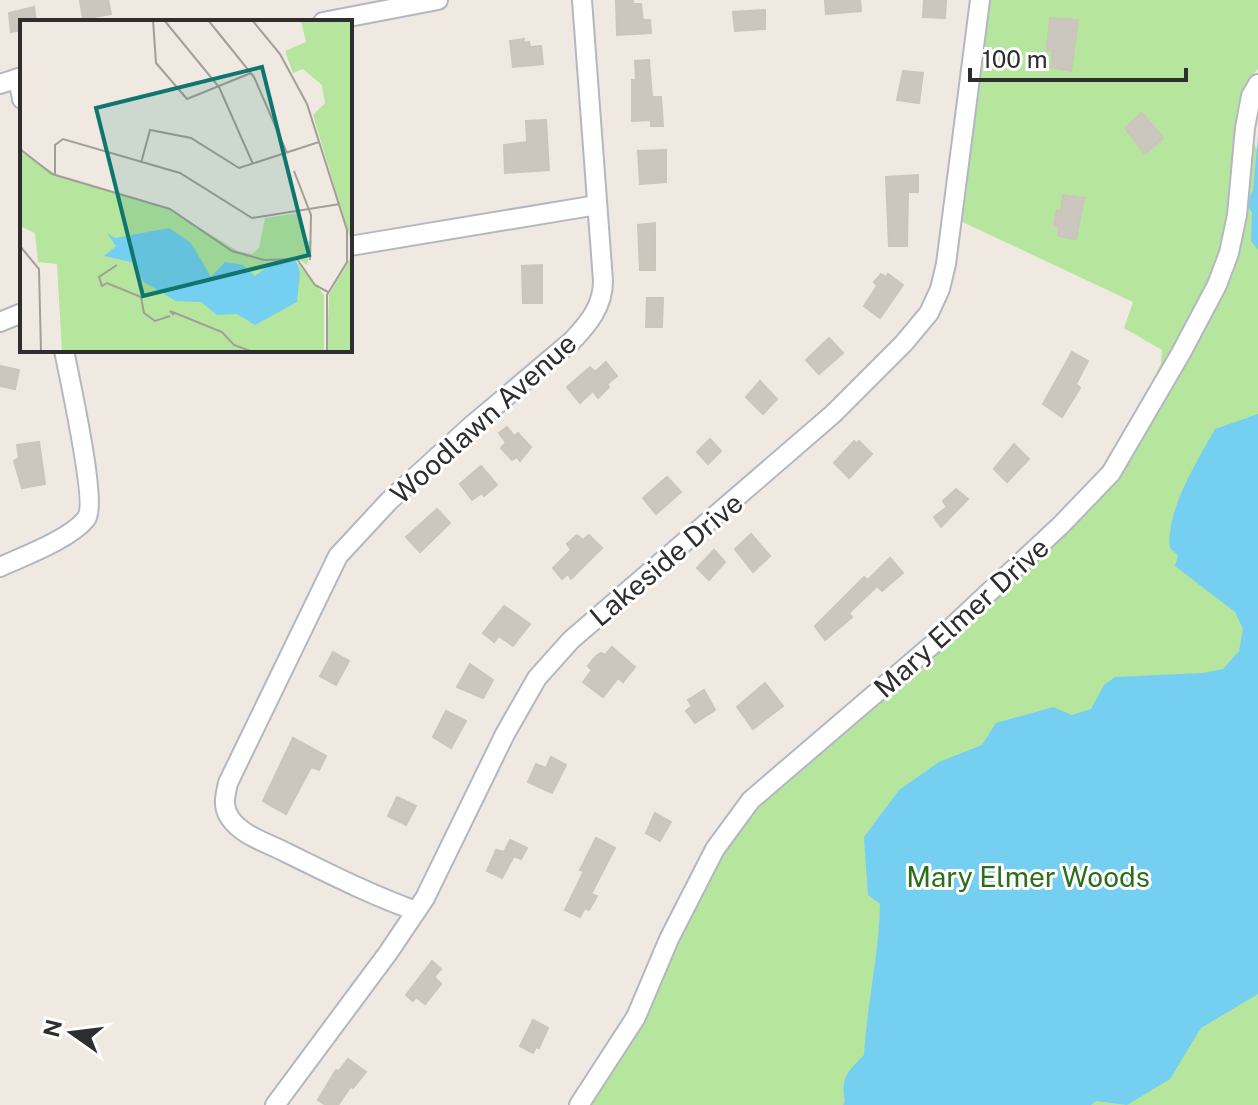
<svg xmlns="http://www.w3.org/2000/svg" width="1258" height="1105" font-family="'Public Sans',sans-serif">
	<style>
		.green { fill: #b6e59e }
		.water { fill: #75cff0 }
		.building { fill: #cbc7bf; stroke: #cbc5ba; stroke-width: 2 }
		.lines { fill: none; stroke-linecap: round; stroke-linejoin: round }
		.minor-casing { stroke: #b4b7c1; stroke-width: 22 }
		.minor { stroke: #fff; stroke-width: 18 }
		.labels { text-anchor: middle; dominant-baseline: central; stroke-width: 6; stroke-linejoin: round; paint-order: stroke }
		.street-label { font-size: 28px; fill: #2e2e2e; stroke: #fff }
		.park-label { font-size: 28px; fill: #2c6e1b; stroke: #fff }
		.inset-road { fill: none; stroke: #a29e99; stroke-width: 2 }
		.view { fill: #0f766e; fill-opacity: 0.15; stroke: #0f766e; stroke-width: 4 }
		.inset-edge { fill: none; stroke: #2e2e2e; stroke-width: 4 }
	</style>
	<rect width="100%" height="100%" fill="#efe9e1"/>
	<path class="green" d="M977 0H1258V69C1226 102 1242 116 1258 152V1105H571L721 854 746 816 1054 535 1124 436 1161 364 1162 350 1124 328 1133 302 954 218Z"/>
	<g class="water">
		<polygon points="1258,136 1258,250 1251,241 1252,213 1247,204 1253,190"/>
		<path d="M1258 414V994L1201 1028 1170 1079 1127 1105 1096 1101 1091 1105H843L845 1101C840 1078 848 1071 864 1055 867 1004 879 955 880 904L868 895 864 837 899 790 939 762 982 745 996 723 1053 707 1072 715 1091 709 1104 685 1115 677 1203 673 1223 669 1239 651 1243 629 1235 612 1175 566 1178 555 1170 548C1165 512 1198 460 1215 429Z"/>
	</g>
	<g class="building">
		<polygon points="80,0 108,0 111,14 83,19"/>
		<polygon points="616,0 633,0 633,4 641,4 643,20 650,20 651,33 617,35"/>
		<polygon points="825,0 860,0 861,11 826,14"/>
		<polygon points="924,0 946,0 945,18 923,17"/>
		<polygon points="34,7 36,22 22,22 22,30 11,32 9,13"/>
		<polygon points="765,10 765,29 735,31 733,12"/>
		<polygon points="1050,18 1078,20 1071,71 1051,67 1053,51 1047,50"/>
		<polygon points="524,39 523,43 529,42 530,47 541,46 543,64 513,67 510,41"/>
		<polygon points="649,60 652,97 661,97 663,126 651,126 651,120 632,121 632,80 636,80 635,61"/>
		<polygon points="903,71 923,73 919,103 897,100"/>
		<polygon points="1142,113 1163,138 1145,154 1125,128"/>
		<polygon points="546,120 549,170 505,173 504,145 527,142 526,121"/>
		<polygon points="666,150 666,182 640,184 638,151"/>
		<polygon points="918,175 918,192 908,192 907,246 889,246 886,177"/>
		<polygon points="1063,195 1084,198 1076,239 1058,236 1059,227 1054,225 1057,210 1061,211"/>
		<polygon points="655,223 655,270 640,270 638,225"/>
		<polygon points="542,265 542,303 523,303 522,266"/>
		<polygon points="881,274 886,277 888,274 903,285 880,318 864,306 877,286 874,282"/>
		<polygon points="647,298 663,298 662,327 646,327"/>
		<polygon points="829,338 843,353 819,374 806,360"/>
		<polygon points="1072,352 1088,361 1076,384 1080,388 1062,417 1043,404"/>
		<polygon points="606,362 617,376 607,384 609,387 598,398 593,391 580,403 567,387 590,367 595,372"/>
		<polygon points="0,366 19,370 15,389 0,386"/>
		<polygon points="760,381 777,399 763,414 746,397"/>
		<polygon points="507,427 514,436 518,433 531,447 520,461 517,457 512,460 501,448 506,443 499,433"/>
		<polygon points="710,439 721,451 708,464 697,452"/>
		<polygon points="854,441 857,444 859,441 872,454 849,478 834,463"/>
		<polygon points="39,442 45,484 22,488 14,461 19,458 17,445"/>
		<polygon points="1014,444 1029,459 1007,482 994,469"/>
		<polygon points="481,466 497,485 484,496 482,493 472,500 460,484"/>
		<polygon points="667,477 681,492 656,514 643,498"/>
		<polygon points="956,489 968,499 941,527 934,517 947,507 943,501"/>
		<polygon points="437,509 450,523 420,552 406,537"/>
		<polygon points="751,534 770,556 753,572 735,549"/>
		<polygon points="577,535 583,540 589,535 602,548 571,579 568,574 562,579 553,568 571,550 567,544"/>
		<polygon points="714,550 725,562 709,580 697,568"/>
		<polygon points="890,558 903,573 882,591 877,586 849,613 852,617 825,640 815,626 864,577 868,580"/>
		<polygon points="504,606 530,624 513,646 499,636 494,642 483,633"/>
		<polygon points="612,647 635,667 623,682 618,678 603,697 583,682 592,670 588,666 596,656 601,653 605,655"/>
		<polygon points="333,652 349,661 336,685 320,676"/>
		<polygon points="470,664 493,680 483,698 457,687"/>
		<polygon points="765,683 783,706 753,729 737,707"/>
		<polygon points="704,690 715,710 695,723 686,711 692,706 688,700"/>
		<polygon points="446,711 466,721 451,748 433,737"/>
		<polygon points="293,738 326,756 319,770 311,767 286,814 263,801"/>
		<polygon points="551,757 566,765 552,793 528,782 536,764 546,768"/>
		<polygon points="397,797 416,806 406,825 388,816"/>
		<polygon points="655,813 671,822 660,841 646,833"/>
		<polygon points="596,838 615,848 591,894 597,896 589,910 585,908 580,917 565,910 584,871 580,870"/>
		<polygon points="510,840 527,848 521,859 514,856 502,878 487,871 496,850 504,852"/>
		<polygon points="432,961 441,969 434,977 441,984 425,1004 416,997 413,1001 406,995"/>
		<polygon points="533,1020 548,1028 539,1048 536,1047 533,1053 520,1046"/>
		<polygon points="348,1059 366,1072 353,1088 351,1086 338,1105 326,1105 318,1100 336,1070 339,1071"/>
	</g>
	<g class="lines">
		<g class="minor-casing">
			<g id="minor">
				<polyline points="323,22 438,0"/>
				<polyline points="18,78 22,99"/>
				<polyline points="0,84 22,77"/>
				<polyline points="350,246 597,205"/>
				<polyline points="0,322 22,313"/>
				<path d="M0 567C24 556 70 539 86 519 98 504 69 377 64 350"/>
				<path d="M416 911C371 895 330 874 287 853 268 843 242 836 230 818 222 806 225 797 228 783L338 556 389 501 470 427 572 341C589 323 603 306 603 281L582 0"/>
				<polyline points="275,1105 388,953 425,898 505,734 537,678 571,640 833,414 904,343 929,313 940,289 946,264 980,0"/>
				<polyline points="579,1105 636,1017 669,939 715,849 751,800 939,639 1061,525 1111,473 1181,353 1217,285 1229,253 1237,215 1245,128 1251,96 1258,84"/>
			</g>
		</g>
		<use href="#minor" class="minor"/>
	</g>
	<g class="labels">
		<g class="street-label">
			<text transform="translate(483 418) rotate(-42)">Woodlawn Avenue</text>
			<text transform="translate(666 559) rotate(-40)">Lakeside Drive</text>
			<text transform="translate(961 617) rotate(-42)">Mary Elmer Drive</text>
		</g>
		<g class="park-label">
			<text x="1028" y="876">Mary Elmer Woods</text>
		</g>
	</g>
	<g transform="translate(20 20)">
		<rect width="332" height="332" fill="#efe9e1"/>
		<path d="M281 0H332V332H307L309 275 330 238V218L293 95 305 83 302 65 283 49 273 53 265 31 286 22ZM0 130 37 155 150 190 218 231 232 234 239 228 245 198 279 193 285 222 292 221 287 245 275 236 267 240 278 243 304 275V332H42L37 244 18 242 15 213 0 206Z" fill="#b6e59e"/>
		<path d="M149 208 171 223 191 257 205 242 223 245 235 256 252 243 276 241 280 252 277 282 235 305 217 294 197 295 181 282 156 281 124 262 111 242 84 236 96 226 87 213 95 218Z" fill="#75cff0"/>
		<path class="inset-road" d="M133 0 136 43 167 79 231 53M144 0 199 67 233 144M188 0 234 57 267 133M232 0 260 34 287 84 327 210V242L307 275V332M0 129 32 154 150 189 212 231 244 240 277 239 295 265 308 272M121 143 130 110 171 118 219 148 299 122M274 151 291 195 290 240M35 155V125L43 119 160 153 232 198 320 184M0 226 19 249 21 332M97 245 79 257 82 266 87 263 121 277 124 293 135 301 150 296M154 295 150 291 202 312 214 325 233 332"/>
		<path class="view" d="M242 47 289 235 123 276 76 88Z"/>
		<rect width="332" height="332" class="inset-edge"/>
	</g>
	<g transform="translate(72 1033) rotate(284)" stroke="#ffffff" stroke-width="6" paint-order="stroke">
	<path d="M0-6L14 30L0 20L-14 30Z" fill="#2e2e2e"/>
	<text y="-12" font-size="22" font-weight="bold" text-anchor="middle" fill="#2e2e2e">N</text>
	</g>
	<path d="M970 68v12h216v-12" fill="none" stroke="#2e2e2e" stroke-width="4"/>
	<text x="982" y="68" font-size="24" fill="#2e2e2e" stroke="#ffffff" stroke-width="6" paint-order="stroke">100 m</text>
</svg>
